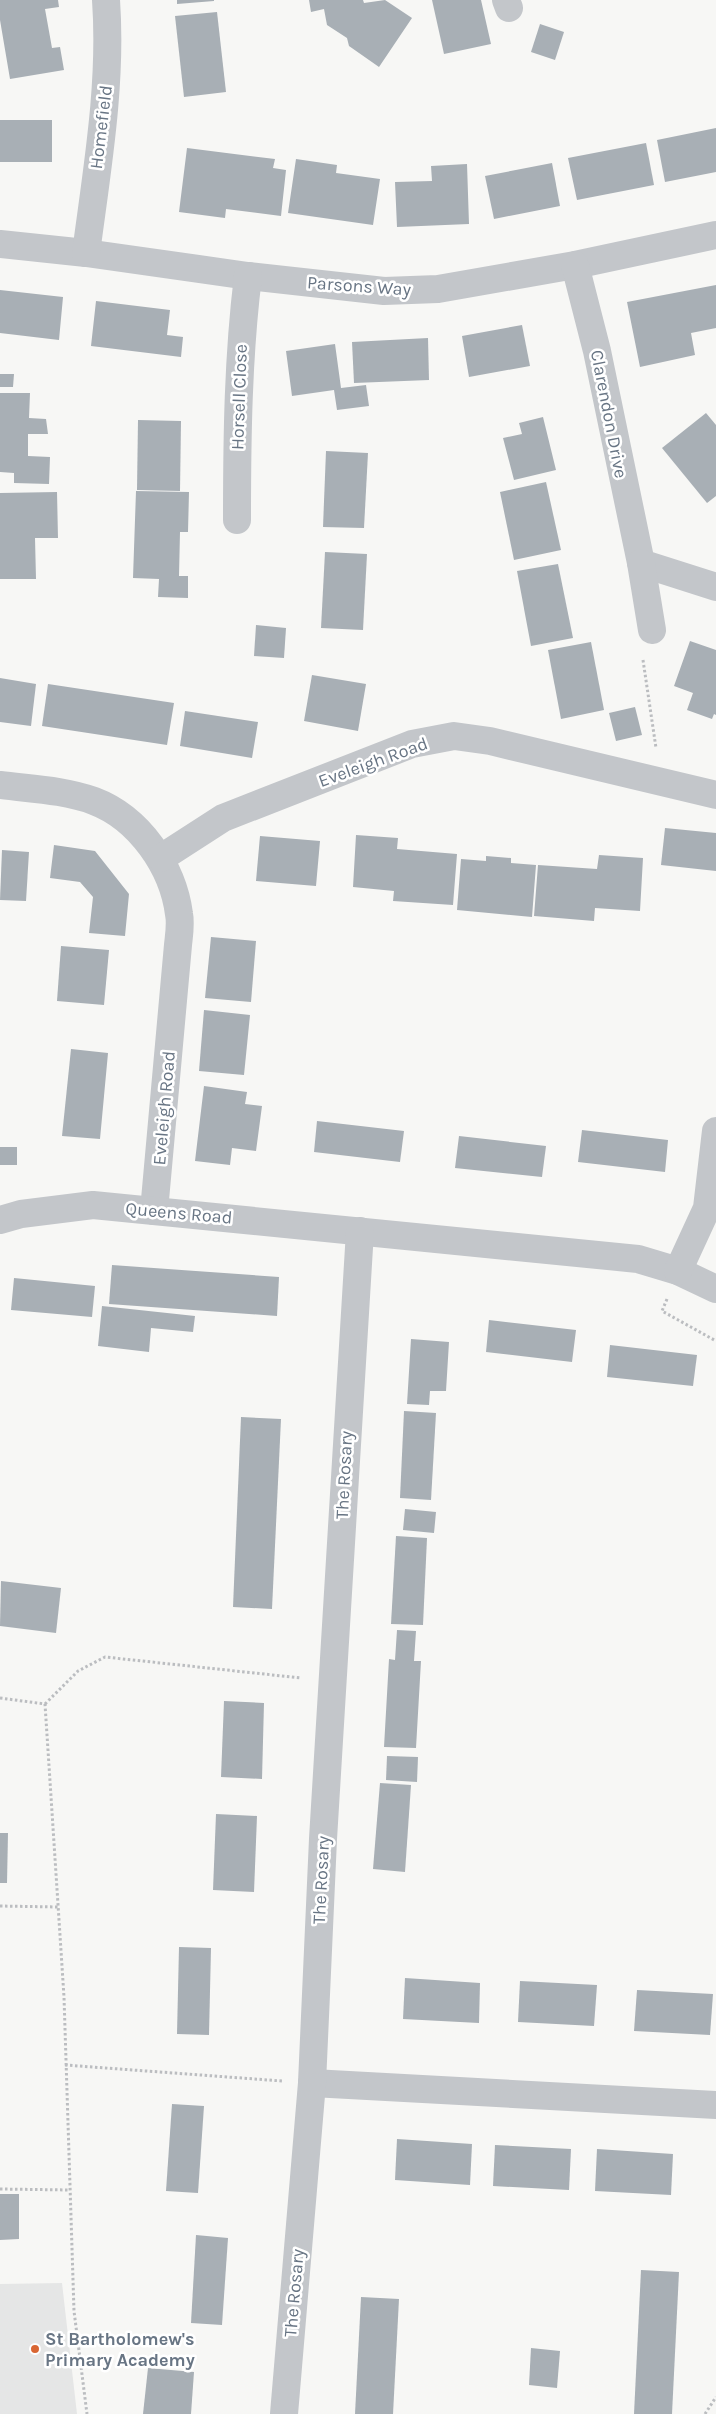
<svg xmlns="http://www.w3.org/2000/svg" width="716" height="2414" font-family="Karla,sans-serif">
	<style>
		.built { fill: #e5e6e6 }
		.building { fill: #a8afb5 }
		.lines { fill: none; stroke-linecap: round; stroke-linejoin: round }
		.path { stroke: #bbbdc0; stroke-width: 3; stroke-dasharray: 2.5 2.5; stroke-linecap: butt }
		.minor { stroke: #c3c6ca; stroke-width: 28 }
		.poi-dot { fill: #d96633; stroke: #fff; stroke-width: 2 }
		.labels { text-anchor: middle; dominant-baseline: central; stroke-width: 5; stroke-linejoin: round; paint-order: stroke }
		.street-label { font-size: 18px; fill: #687584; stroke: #fff }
		.poi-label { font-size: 18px; font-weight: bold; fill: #687584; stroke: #fff; text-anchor: start }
	</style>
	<rect width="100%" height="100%" fill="#f7f7f5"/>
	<polygon class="built" points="62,2283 77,2414 0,2414 0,2284"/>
	<g class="building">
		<polygon points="0,0 58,0 59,7 45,9 52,48 60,47 64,70 10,79 0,20"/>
		<polygon points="177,0 214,0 214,1 177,4"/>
		<polygon points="309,0 363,0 364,3 385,0 412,18 379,67 349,46 347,38 327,25 324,9 311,12"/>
		<polygon points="432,0 481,0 491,44 444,54"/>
		<polygon points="217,12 226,92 184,97 175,16"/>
		<polygon points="540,24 564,32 555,60 531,52"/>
		<rect x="0" y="120" width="52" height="42"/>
		<polygon points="716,128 716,172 665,182 657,140"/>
		<polygon points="646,143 654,185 577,200 568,158"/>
		<polygon points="187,148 275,159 273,168 286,170 281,216 226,209 225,218 179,212"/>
		<polygon points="296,159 337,165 336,173 380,179 373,225 288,213"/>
		<polygon points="552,163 560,206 494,219 485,176"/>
		<polygon points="467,164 469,224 397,227 395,182 432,181 431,166"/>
		<polygon points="716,285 716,328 691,333 695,355 640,367 627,302"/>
		<polygon points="0,290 63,297 59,340 0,333"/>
		<polygon points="96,301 170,310 167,335 183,337 181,357 91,346"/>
		<polygon points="522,325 530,366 469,377 462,336"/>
		<polygon points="428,338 429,380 354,383 352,342"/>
		<polygon points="335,344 341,388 366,385 369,406 337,410 334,390 292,396 286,351"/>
		<polygon points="0,374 14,374 13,387 0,387"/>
		<polygon points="0,393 30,393 29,418 46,419 48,434 28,434 28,456 50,457 49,484 14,483 14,473 0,472"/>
		<polygon points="706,413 716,425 716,496 707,503 662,448"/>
		<polygon points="543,417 556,470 514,480 503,438 522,434 519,423"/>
		<polygon points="138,420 181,421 180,491 137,490"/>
		<polygon points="326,451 368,453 364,528 323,527"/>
		<polygon points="546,482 561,550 514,560 500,492"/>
		<polygon points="136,491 189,492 188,532 180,532 179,576 188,576 188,598 158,597 159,579 133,578"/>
		<polygon points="57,492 58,538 35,538 36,579 0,579 0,493"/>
		<polygon points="325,552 367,554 363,630 321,628"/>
		<polygon points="558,564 573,638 531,646 517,571"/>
		<polygon points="256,625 286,628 284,658 254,656"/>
		<polygon points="690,641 716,650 716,715 714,714 712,719 687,710 693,693 674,686"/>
		<polygon points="591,642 604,710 561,719 548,650"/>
		<polygon points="312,675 366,684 358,731 304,721"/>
		<polygon points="0,678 36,684 31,726 0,722"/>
		<polygon points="48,684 174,703 167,745 42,726"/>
		<polygon points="635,707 642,735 616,741 609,713"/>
		<polygon points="185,711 258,722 252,758 180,746"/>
		<polygon points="665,828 716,833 716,871 661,865"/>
		<polygon points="356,835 398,838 397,849 457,854 453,905 393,901 394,891 353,887"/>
		<polygon points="260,836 320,841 316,886 256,881"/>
		<polygon points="54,845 95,851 129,894 125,936 89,933 93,897 80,882 50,878"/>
		<polygon points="2,850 29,852 26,901 0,900"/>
		<polygon points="599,855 643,858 640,911 595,908 594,921 534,916 538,865 597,869"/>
		<polygon points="486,856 511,858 511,863 536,865 532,917 457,910 461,859 486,861"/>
		<polygon points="211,937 256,941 251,1002 205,998"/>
		<polygon points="61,946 109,950 104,1005 57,1001"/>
		<polygon points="204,1010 250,1015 244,1075 199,1071"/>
		<polygon points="71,1049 108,1053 100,1139 62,1136"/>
		<polygon points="204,1086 247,1092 245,1104 262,1106 256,1151 232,1148 230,1165 195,1161"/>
		<polygon points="317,1121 404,1131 400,1162 314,1152"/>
		<polygon points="582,1130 668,1140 665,1172 578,1162"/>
		<polygon points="459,1136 546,1146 542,1177 455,1168"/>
		<rect x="0" y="1147" width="17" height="18"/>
		<polygon points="112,1265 279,1277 277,1316 109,1304"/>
		<polygon points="14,1278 95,1286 92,1317 11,1310"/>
		<polygon points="102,1306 195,1316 193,1332 151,1328 149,1352 98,1346"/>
		<polygon points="489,1320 576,1330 572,1362 486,1352"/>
		<polygon points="411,1339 449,1342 446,1391 430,1391 429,1405 407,1404"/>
		<polygon points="610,1345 697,1355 693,1386 607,1377"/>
		<polygon points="404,1411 436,1413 431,1500 400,1498"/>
		<polygon points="241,1417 281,1419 272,1609 233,1607"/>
		<polygon points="405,1509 436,1512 434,1533 403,1530"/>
		<polygon points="396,1536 427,1538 423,1625 391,1624"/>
		<polygon points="1,1581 61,1588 56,1633 0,1626"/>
		<polygon points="397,1630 416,1631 414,1661 421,1661 416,1748 384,1747 389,1659 395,1660"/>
		<polygon points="224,1701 264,1703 262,1779 221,1777"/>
		<polygon points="387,1756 418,1757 417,1782 386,1780"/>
		<polygon points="380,1783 411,1785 405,1872 373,1869"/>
		<polygon points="216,1814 257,1816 254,1892 213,1890"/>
		<polygon points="0,1833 8,1833 7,1883 0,1883"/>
		<polygon points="179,1947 211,1948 209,2035 177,2034"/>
		<polygon points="405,1978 480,1983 479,2023 403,2019"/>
		<polygon points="520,1981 597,1985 594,2026 518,2022"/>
		<polygon points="637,1990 713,1994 710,2035 634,2031"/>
		<polygon points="172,2104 204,2106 198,2193 166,2191"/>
		<polygon points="397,2139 472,2144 470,2185 395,2180"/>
		<polygon points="495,2145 571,2149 569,2190 493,2186"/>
		<polygon points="597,2149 673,2154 671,2195 595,2191"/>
		<polygon points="0,2194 19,2194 19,2239 0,2240"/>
		<polygon points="196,2235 228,2238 222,2325 191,2323"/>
		<polygon points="641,2270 679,2272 672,2414 634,2414"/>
		<polygon points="361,2297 399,2299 393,2414 355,2414"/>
		<polygon points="531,2348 560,2351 557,2388 529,2385"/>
		<polygon points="148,2368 194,2372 191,2414 143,2414"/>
	</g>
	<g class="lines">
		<g class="path">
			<polyline points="643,660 656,748"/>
			<polyline points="667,1299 662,1311 716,1341"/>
			<polyline points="0,1698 45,1704 64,1997 74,2311 87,2414"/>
			<polyline points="45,1704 78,1671 105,1657 301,1678"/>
			<polyline points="0,1906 58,1907"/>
			<polyline points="65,2065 282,2081"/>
			<polyline points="0,2189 69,2190"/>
			<polyline points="705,2414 716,2397"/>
		</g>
		<g class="minor">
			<polyline points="506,0 509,8"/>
			<polyline points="0,244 86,253 248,276 384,291 438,289 575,265 716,235"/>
			<path d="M86 253C97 169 112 84 106 0"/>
			<polyline points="575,265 597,351 641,563 716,587"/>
			<path d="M237 520C237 438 238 357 248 276"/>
			<polyline points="641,563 652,630"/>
			<path d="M0 785C31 789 64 790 94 801 139 818 173 867 179 914 181 924 179 935 178 945L154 1211"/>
			<polyline points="161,858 223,818 412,744 454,736 490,741 716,795"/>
			<polyline points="0,1220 21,1214 93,1205 638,1259 678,1271 716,1289"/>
			<polyline points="678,1271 707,1208 716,1131"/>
			<polyline points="312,2083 716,2105"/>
			<polyline points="284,2414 312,2083 323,1839 360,1231"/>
		</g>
	</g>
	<circle class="poi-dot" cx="35" cy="2349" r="5"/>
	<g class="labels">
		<g class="street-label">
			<text transform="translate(101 127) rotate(-83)">Homefield</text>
			<text transform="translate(359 286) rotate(4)">Parsons Way</text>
			<text transform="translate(239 397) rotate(-88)">Horsell Close</text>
			<text transform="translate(609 414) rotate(79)">Clarendon Drive</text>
			<text transform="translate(373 762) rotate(-20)">Eveleigh Road</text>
			<text transform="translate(164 1108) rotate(-85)">Eveleigh Road</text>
			<text transform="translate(179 1213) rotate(5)">Queens Road</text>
			<text transform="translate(344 1475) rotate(-87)">The Rosary</text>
			<text transform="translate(321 1880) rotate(-87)">The Rosary</text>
			<text transform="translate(294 2293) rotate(-85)">The Rosary</text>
		</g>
		<g class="poi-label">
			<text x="45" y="2339">St Bartholomew's<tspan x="45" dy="21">Primary Academy</tspan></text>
		</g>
	</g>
</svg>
